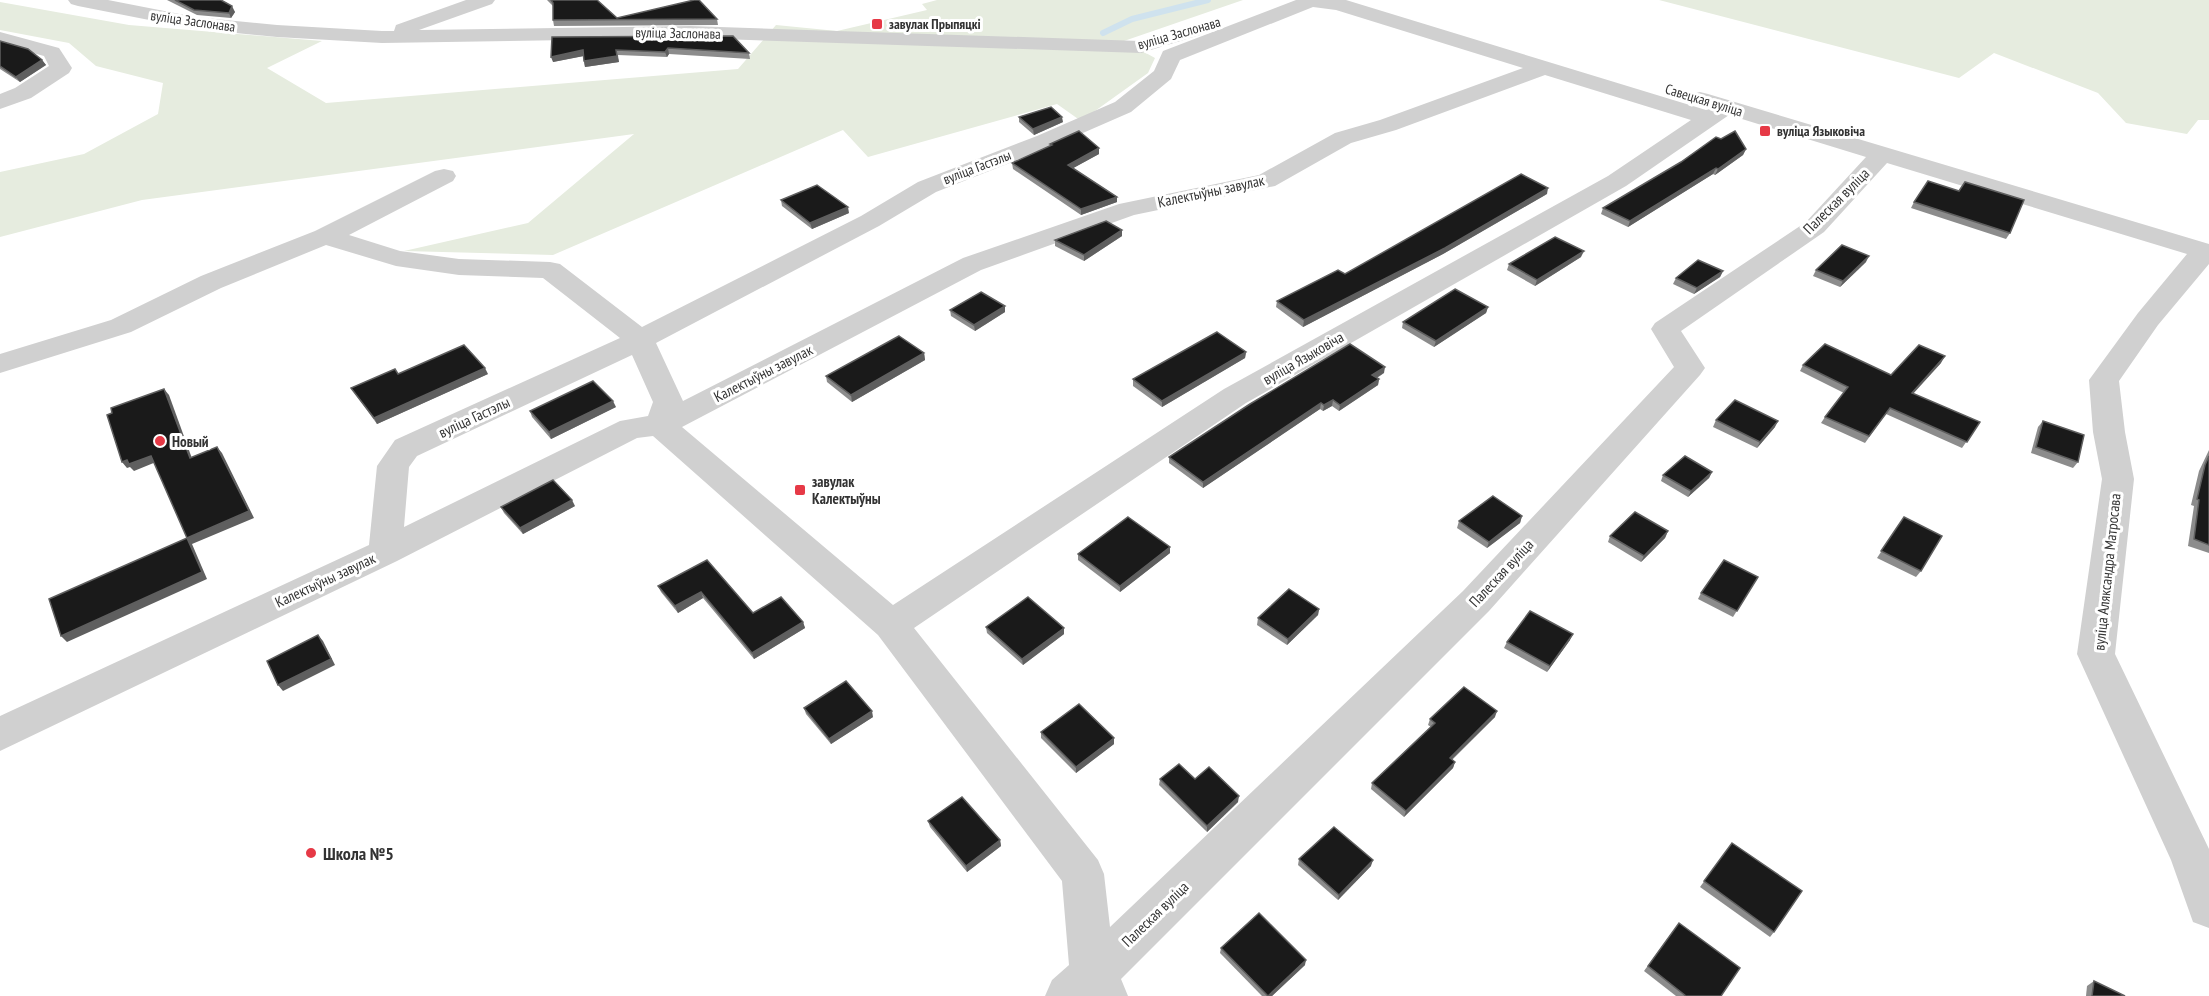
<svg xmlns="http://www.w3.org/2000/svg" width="2209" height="996" font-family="'PT Sans Narrow',sans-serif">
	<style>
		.green { fill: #e6ecdf }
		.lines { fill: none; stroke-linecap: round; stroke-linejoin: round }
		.stream { stroke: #cfe2ee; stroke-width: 6 }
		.minor { fill: #d0d0d0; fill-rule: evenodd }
		.wall { fill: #8c8c8c }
		.shaded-wall { fill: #5f5f5f }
		.building { fill: #1a1a1a; stroke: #5f5f5f; stroke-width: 1.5 }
		.poi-dot { fill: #e63946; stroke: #fff; stroke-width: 2 }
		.labels { text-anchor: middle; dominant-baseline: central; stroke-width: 6; stroke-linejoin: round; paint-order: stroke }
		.far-street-label { font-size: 14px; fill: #333; stroke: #fff }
		.far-poi-label { font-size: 14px; font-weight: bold; fill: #333; stroke: #fff; text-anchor: start }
		.street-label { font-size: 15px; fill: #333; stroke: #fff }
		.poi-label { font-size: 15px; font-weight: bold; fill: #333; stroke: #fff; text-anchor: start }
		.near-poi-label { font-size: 18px; font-weight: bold; fill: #333; stroke: #fff; text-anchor: start }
	</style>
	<rect width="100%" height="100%" fill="#fff"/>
	<g class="green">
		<polygon points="937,0 1243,0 1124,41 1155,58 1148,73 1081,121 1057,104 868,157 843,130 553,255 404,251 528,223 634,134 142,200 0,237 0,172 84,154 158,114 163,83 96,66 69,43 0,30 0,2 129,25 322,41 267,68 326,103 738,69 776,25 837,31 927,10 922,4"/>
		<polygon points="1659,0 2209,0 2209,120 2198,120 2187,134 2126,123 2098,93 1994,53 1959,78"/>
	</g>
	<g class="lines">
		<polyline class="stream" points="1103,33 1132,19 1208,0"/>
		<g class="minor">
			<polygon points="68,0 108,0 195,17 277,25 382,31 394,31 396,25 466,0 495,0 492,4 419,30 690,26 1140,41 1193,25 1200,27 1203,31 1200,35 1141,53 690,38 382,43 277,37 195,29 78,6 71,4"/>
			<path d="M1296 0H1346L1706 110 1708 109 1692 104 1689 99 1692 94 1700 92 1708 94 2209 244V264L2158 325 2119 381 2125 432 2134 479 2115 654 2209 849V928L2193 922 2171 860 2077 654 2102 479 2093 432 2089 380 2138 313 2187 254 1887 163 1824 232 1681 331 1705 368 1700 375 1489 611 1121 979 1128 996H1045L1052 980 1069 965 1062 881 878 635 653 436 637 438 397 561 0 751V716L369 545 377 466 395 440 620 338 543 278 459 275 396 266 326 245 221 288 131 332 0 373V354L111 320 201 276 315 231 435 171 444 169 453 171 456 176 453 181 349 235 400 251 459 259 550 262 560 264 642 327 861 216 918 182 1037 136 1115 102 1154 71 1163 51ZM1313 7 1336 10 1523 68 1380 120 1335 133 1259 175 1119 204 963 258 683 401 656 343 879 226 936 192 1053 146 1131 112 1171 79 1180 60ZM1545 75 1691 120 1608 176 1224 389 893 605 682 427 981 270 1134 215 1275 186 1351 143 1396 130ZM1729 115 1866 157 1806 222 1655 323 1651 329 1674 367 1463 591 1110 927 1104 874 1098 860 914 628 1246 403 1626 186ZM632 355 653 402 648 416 620 421 404 527 409 467 417 456Z"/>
			<polygon points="0,32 59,48 72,68 69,73 31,98 0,109 0,94 15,88 49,66 44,56 0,44"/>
		</g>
	</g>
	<g class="wall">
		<polygon points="167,0 221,0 235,12 231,18 197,15"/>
		<polygon points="547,0 597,0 617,18 717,19 718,25 554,26 553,20 553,6"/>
		<polygon points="552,37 749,53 750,59 669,54 667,57 618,55 619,62 585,67 583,56 553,62"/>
		<polygon points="0,41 42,60 46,65 20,82 0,69"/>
		<polygon points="1019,117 1063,122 1034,135 1019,122"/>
		<polygon points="1050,144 1099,148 1099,154 1073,168 1117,197 1117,202 1081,215 1013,169 1012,163 1050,146"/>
		<polygon points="1746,149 1743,155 1715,175 1713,174 1628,227 1601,214 1603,208"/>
		<polygon points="1547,194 1443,254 1303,327 1276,307 1277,301 1345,274"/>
		<polygon points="781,200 849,213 812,229 782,206"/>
		<polygon points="1914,202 2010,233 2006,239 1911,208"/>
		<polygon points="1122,230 1122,236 1084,261 1055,246 1055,240"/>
		<polygon points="1581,257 1535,286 1507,270 1509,264"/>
		<polygon points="1866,262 1840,287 1813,276 1816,270"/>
		<polygon points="1723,271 1720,277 1694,294 1673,284 1676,278"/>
		<polygon points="1005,306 1005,312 975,331 951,316 950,310"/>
		<polygon points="1488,307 1486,313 1434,347 1402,328 1403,322"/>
		<polygon points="1246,352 1245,358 1162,407 1133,386 1133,379"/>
		<polygon points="924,353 925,360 852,402 827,382 826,376"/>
		<polygon points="1941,363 1913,394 1980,422 1962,448 1886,414 1865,443 1821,423 1825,417 1844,393 1800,371 1803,365 1891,375"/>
		<polygon points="1384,373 1377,378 1379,379 1378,385 1339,411 1332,406 1323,411 1320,409 1203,488 1169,463 1169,457"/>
		<polygon points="398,374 488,374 377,424 351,388"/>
		<polygon points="616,407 551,439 532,417 530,411"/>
		<polygon points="1716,420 1775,427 1757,448 1713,427"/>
		<polygon points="2043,421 2078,462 2073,468 2031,453 2038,427"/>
		<polygon points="2209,450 2209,553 2188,546 2194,506 2191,505 2199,471"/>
		<polygon points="1712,472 1709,478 1688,497 1661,481 1663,475"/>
		<polygon points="575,506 523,534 504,513 501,507"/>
		<polygon points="1522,516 1520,523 1487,548 1457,528 1459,521"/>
		<polygon points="1904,517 1921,571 1916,577 1877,558"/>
		<polygon points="1668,531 1665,538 1641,562 1608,542 1610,536"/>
		<polygon points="1170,553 1120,592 1078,560 1078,554"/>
		<polygon points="707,560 753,613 803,622 805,628 754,659 703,598 678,613 661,592 658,586"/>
		<polygon points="1758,577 1733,617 1698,599 1701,593"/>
		<polygon points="1319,609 1318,615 1287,645 1257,625 1258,618"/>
		<polygon points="986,627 1064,634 1023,665 987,633"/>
		<polygon points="1570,640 1547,672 1504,648 1507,642"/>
		<polygon points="804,708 873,717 831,744 806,714"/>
		<polygon points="1495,717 1452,760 1455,762 1453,768 1404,817 1371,789 1372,783 1431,727 1428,725 1430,719"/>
		<polygon points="1041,732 1114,744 1076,773 1041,738"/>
		<polygon points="1160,779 1195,779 1238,802 1207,832 1159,785"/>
		<polygon points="928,821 1000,840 1001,846 967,872 930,827"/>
		<polygon points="1732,843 1774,932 1770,937 1700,887"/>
		<polygon points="1299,859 1371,866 1338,900 1298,865"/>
		<polygon points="1679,923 1721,996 1676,996 1644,971"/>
		<polygon points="1221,948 1305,965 1272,996 1262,996 1220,953"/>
		<polygon points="2094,981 2125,996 2086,996 2087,986"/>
	</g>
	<g class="shaded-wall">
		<polygon points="232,6 235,12 231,18 229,13"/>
		<polygon points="668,48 669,54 667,57 665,52"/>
		<polygon points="583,50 584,56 553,62 551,57"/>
		<polygon points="616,50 619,62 585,67 584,61"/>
		<polygon points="42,60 46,65 20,82 16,77"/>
		<polygon points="1062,117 1063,122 1034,135 1033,129"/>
		<polygon points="1099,148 1099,154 1068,171 1068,165"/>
		<polygon points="1746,149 1743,155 1715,175 1718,169"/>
		<polygon points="1716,168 1713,174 1628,227 1630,221"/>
		<polygon points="1548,188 1547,194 1443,254 1303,327 1304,320"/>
		<polygon points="1117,197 1117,202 1081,215 1081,209"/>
		<polygon points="848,207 849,213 812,229 810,223"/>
		<polygon points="1122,230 1122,236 1084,261 1084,255"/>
		<polygon points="1584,251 1581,257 1535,286 1537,280"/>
		<polygon points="1869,256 1866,262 1840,287 1843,281"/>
		<polygon points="1723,271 1720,277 1694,294 1697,288"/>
		<polygon points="1005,306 1005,312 975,331 974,325"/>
		<polygon points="1488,307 1486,313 1434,347 1436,341"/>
		<polygon points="1246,352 1245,358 1162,407 1162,401"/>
		<polygon points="924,353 925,360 852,402 851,395"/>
		<polygon points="1945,356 1941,363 1908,399 1912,393"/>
		<polygon points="1385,367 1384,373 1371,381 1372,375"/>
		<polygon points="485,368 488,374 377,424 374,418"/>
		<polygon points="1379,379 1378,385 1339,411 1340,405"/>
		<polygon points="164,389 169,395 194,464 190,458"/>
		<polygon points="1333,400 1332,406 1323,411 1324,405"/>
		<polygon points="613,401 616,407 551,439 549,432"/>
		<polygon points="1321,403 1320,409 1203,488 1203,482"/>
		<polygon points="1778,421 1775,427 1757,448 1760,442"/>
		<polygon points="217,447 222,453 254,518 192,544 207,579 67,642 61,636 187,538"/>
		<polygon points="151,456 156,462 134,471 130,467 127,468 122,462 127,460"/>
		<polygon points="1712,472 1709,478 1688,497 1691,491"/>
		<polygon points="572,500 575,506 523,534 520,528"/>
		<polygon points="1522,516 1520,523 1487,548 1489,542"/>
		<polygon points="1668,531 1665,538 1641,562 1644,556"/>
		<polygon points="1170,547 1170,553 1120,592 1120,586"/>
		<polygon points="701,592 703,598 678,613 675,606"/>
		<polygon points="1319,609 1318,615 1287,645 1288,639"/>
		<polygon points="803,622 805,628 754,659 752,653"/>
		<polygon points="1064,628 1064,634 1023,665 1022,659"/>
		<polygon points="1573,634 1570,640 1547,672 1550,666"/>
		<polygon points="318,635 323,641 335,665 283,691 278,685"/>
		<polygon points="872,711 873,717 831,744 829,739"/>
		<polygon points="1497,711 1495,717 1447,764 1450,758"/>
		<polygon points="1114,738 1114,744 1076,773 1076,767"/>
		<polygon points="1455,762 1453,768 1404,817 1406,811"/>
		<polygon points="1239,796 1238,802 1207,832 1207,826"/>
		<polygon points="1000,840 1001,846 967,872 966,866"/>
		<polygon points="1373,860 1371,866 1338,900 1339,895"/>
		<polygon points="1306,960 1305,965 1272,996 1268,996"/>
	</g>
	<g class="building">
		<polygon points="175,0 221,0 232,6 229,13 194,10"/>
		<polygon points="551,0 597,0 617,18 694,0 699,0 717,19 553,20 553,3"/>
		<polygon points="733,36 749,53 668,48 665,52 616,50 617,56 584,61 583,50 551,57 552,37"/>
		<polygon points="0,41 28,49 42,60 16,77 0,66"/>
		<polygon points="1051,107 1062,117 1033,129 1019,117"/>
		<polygon points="1079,131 1099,148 1068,165 1117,197 1081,209 1012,163 1052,145 1050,144"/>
		<polygon points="1735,131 1746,149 1718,169 1716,168 1630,221 1603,208 1681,162 1716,137 1721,139"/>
		<polygon points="1521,174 1548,188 1445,248 1304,320 1277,301 1338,270 1345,274"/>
		<polygon points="1928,181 1959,191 1965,182 2024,200 2010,233 1914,202"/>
		<polygon points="817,185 848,207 810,223 781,200"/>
		<polygon points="1106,221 1122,230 1084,255 1055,240"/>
		<polygon points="1555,237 1584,251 1537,280 1509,264"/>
		<polygon points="1842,245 1869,256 1843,281 1816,270"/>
		<polygon points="1698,260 1723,271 1697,288 1676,278"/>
		<polygon points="1455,289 1488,307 1436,341 1403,322"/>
		<polygon points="981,292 1005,306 974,325 950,310"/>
		<polygon points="1217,332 1246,352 1162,401 1133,379"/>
		<polygon points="899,336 924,353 851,395 826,376"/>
		<polygon points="1350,344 1385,367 1372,375 1379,379 1340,405 1333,400 1324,405 1321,403 1203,482 1169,457 1250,404"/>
		<polygon points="1825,344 1891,375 1919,345 1945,356 1912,393 1980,422 1967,442 1890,408 1869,436 1825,417 1848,387 1803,365"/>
		<polygon points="464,345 485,368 374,418 351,388 395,369 398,374"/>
		<polygon points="593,381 613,401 549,432 530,411"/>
		<polygon points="164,389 190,458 217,447 249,511 187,538 151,456 129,464 127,460 122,462 107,415 112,413 111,408"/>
		<polygon points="1735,400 1778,421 1760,442 1716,420"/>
		<polygon points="2043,421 2084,435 2078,462 2036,447"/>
		<polygon points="1685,456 1712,472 1691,491 1663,475"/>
		<polygon points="2209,456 2209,545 2194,539 2199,500 2197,499 2205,465"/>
		<polygon points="553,480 572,500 520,528 501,507"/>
		<polygon points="1493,496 1522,516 1489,542 1459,521"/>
		<polygon points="1635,512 1668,531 1644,556 1610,536"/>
		<polygon points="1128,517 1170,547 1120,586 1078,554"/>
		<polygon points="1904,517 1942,536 1921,571 1881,551"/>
		<polygon points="187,538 202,572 61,636 49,599"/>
		<polygon points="707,560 753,613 781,597 803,622 752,653 701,592 675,606 658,586"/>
		<polygon points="1724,560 1758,577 1737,611 1701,593"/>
		<polygon points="1289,589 1319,609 1288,639 1258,618"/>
		<polygon points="1028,597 1064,628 1022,659 986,627"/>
		<polygon points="1530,611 1573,634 1550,666 1507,642"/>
		<polygon points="318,635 331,659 278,685 267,661"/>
		<polygon points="846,681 872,711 829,739 804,708"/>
		<polygon points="1464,687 1497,711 1450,758 1455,762 1406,811 1372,783 1435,723 1430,719"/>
		<polygon points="1079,704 1114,738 1076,767 1041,732"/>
		<polygon points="1179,764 1195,779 1209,767 1239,796 1207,826 1160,779"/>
		<polygon points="962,797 1000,840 966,866 928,821"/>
		<polygon points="1334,827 1373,860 1339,895 1299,859"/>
		<polygon points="1732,843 1802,891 1774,932 1704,881"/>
		<polygon points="1259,913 1306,960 1268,996 1221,948"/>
		<polygon points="1679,923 1740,968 1721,996 1686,996 1648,966"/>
		<polygon points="2094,981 2125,996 2092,996"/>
	</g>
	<g class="poi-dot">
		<rect x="871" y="18" width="12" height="12" rx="3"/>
		<rect x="1759" y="125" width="12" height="12" rx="3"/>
		<circle cx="160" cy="441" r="6"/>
		<rect x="794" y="484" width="12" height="12" rx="3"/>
		<circle cx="311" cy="853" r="6"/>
	</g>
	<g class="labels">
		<g class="far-street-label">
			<text transform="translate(193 21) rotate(8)">вуліца Заслонава</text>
			<text transform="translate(678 33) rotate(1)">вуліца Заслонава</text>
			<text transform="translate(1179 33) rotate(-16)">вуліца Заслонава</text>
			<text transform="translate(1704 100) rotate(17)">Савецкая вуліца</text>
			<text transform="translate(977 167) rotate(-21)">вуліца Гастэлы</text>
		</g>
		<g class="far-poi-label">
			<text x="889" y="24">завулак Прыпяцкі</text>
			<text x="1777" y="131">вуліца Языковіча</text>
		</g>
		<g class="street-label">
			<text transform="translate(1211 191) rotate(-12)">Калектыўны завулак</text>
			<text transform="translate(1836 201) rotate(-45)">Палеская вуліца</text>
			<text transform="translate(1303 358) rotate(-30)">вуліца Языковіча</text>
			<text transform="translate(763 373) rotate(-27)">Калектыўны завулак</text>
			<text transform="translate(474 417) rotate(-25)">вуліца Гастэлы</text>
			<text transform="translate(2107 572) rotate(-84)">вуліца Аляксандра Матросава</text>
			<text transform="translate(1501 573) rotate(-47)">Палеская вуліца</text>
			<text transform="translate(325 580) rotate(-25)">Калектыўны завулак</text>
			<text transform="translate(1155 914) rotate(-44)">Палеская вуліца</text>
		</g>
		<g class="poi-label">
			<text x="172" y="441">Новый</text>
			<text x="812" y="481">завулак<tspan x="812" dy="17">Калектыўны</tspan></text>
		</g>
		<g class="near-poi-label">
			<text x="323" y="853">Школа №5</text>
		</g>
	</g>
</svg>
